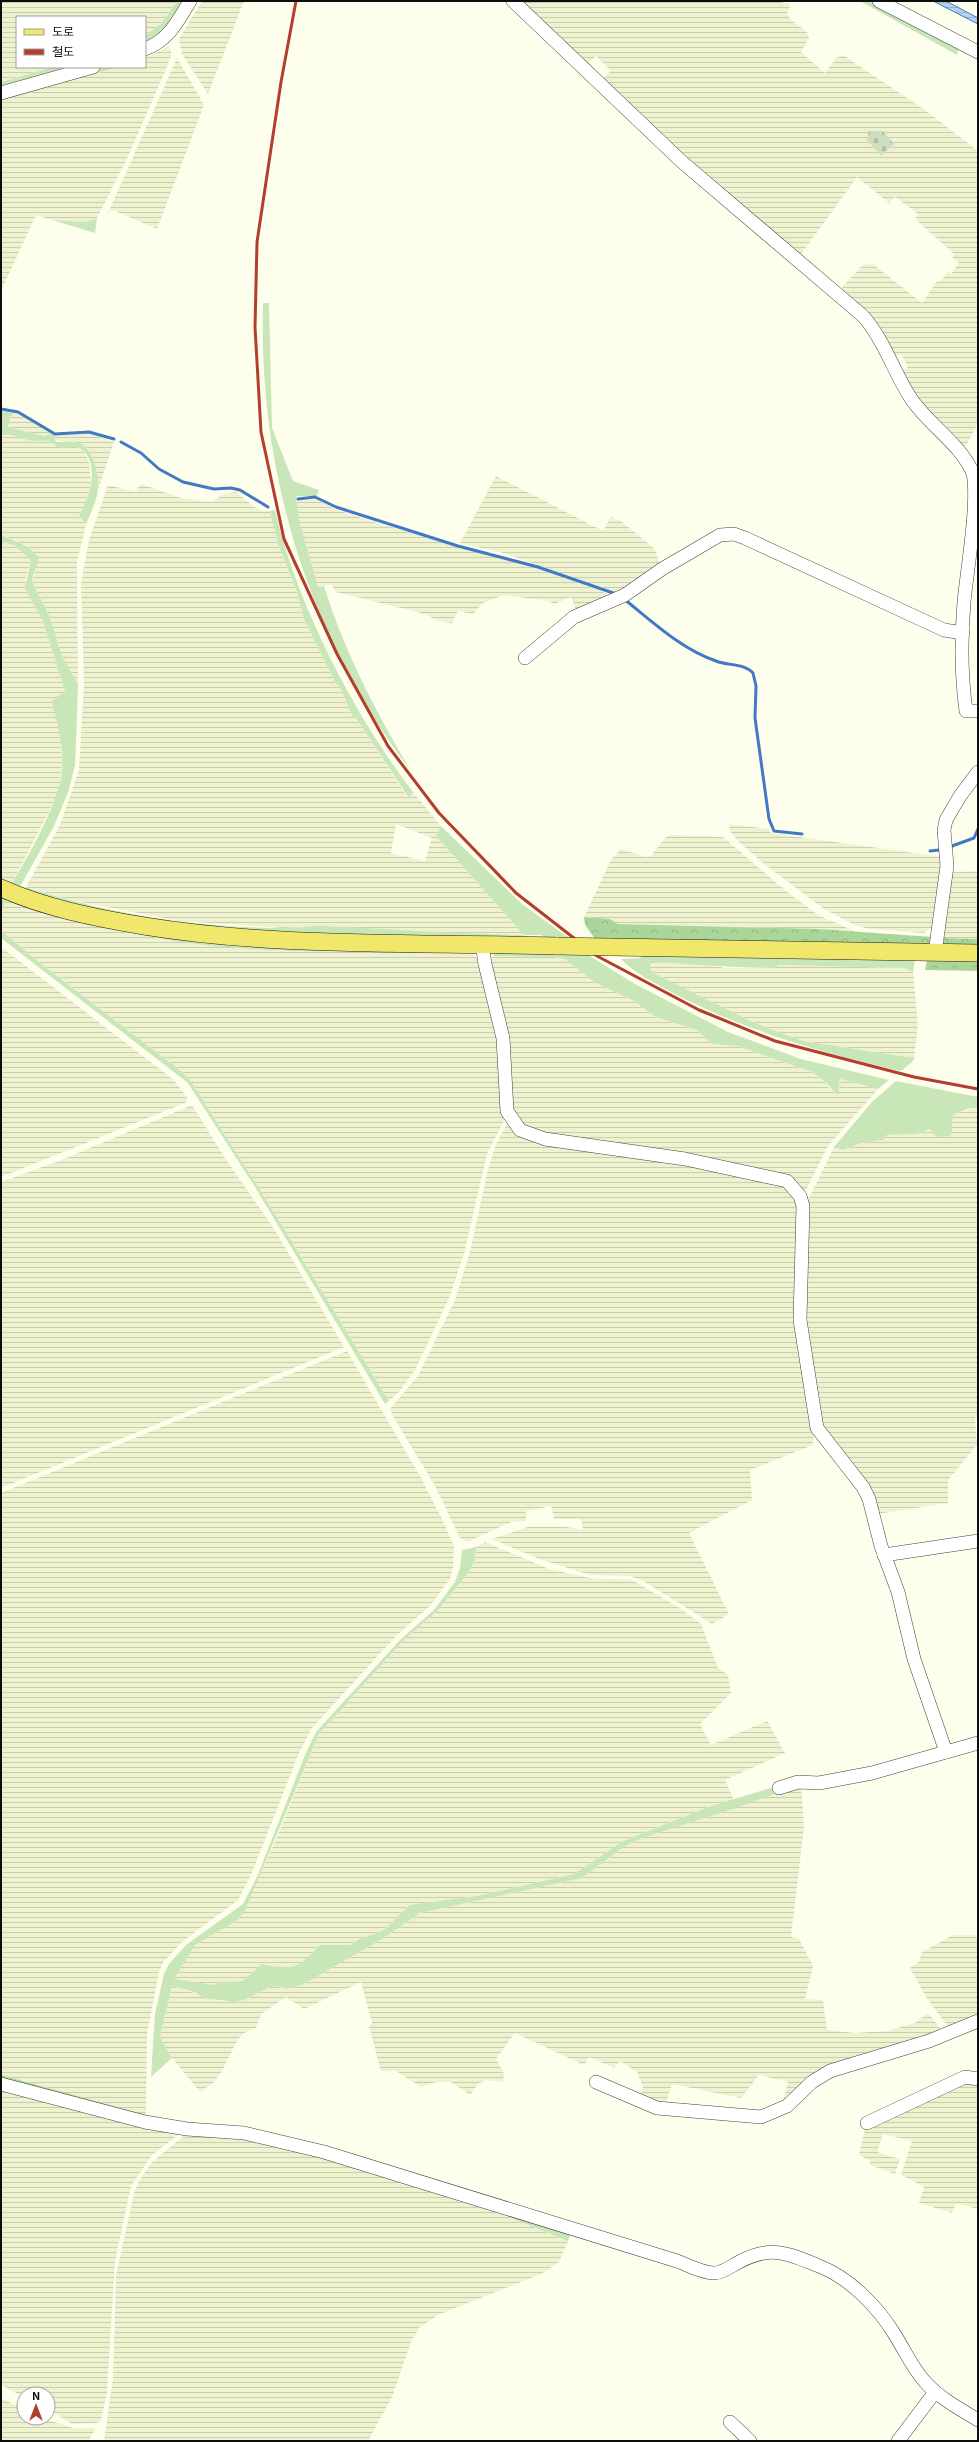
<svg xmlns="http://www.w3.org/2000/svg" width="979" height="2442" font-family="Georgia,'Noto Sans KR',serif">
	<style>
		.farmland { fill: url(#farmland-rules); fill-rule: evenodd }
		.grass { fill: #c9e6b9 }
		.forest { fill: url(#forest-crowns) }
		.cemetery { fill: url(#cemetery-stones) }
		.water { fill: url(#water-rules); stroke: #4179c5 }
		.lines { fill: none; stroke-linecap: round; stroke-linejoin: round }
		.stream { stroke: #4179c5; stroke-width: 3 }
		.minor-casing { stroke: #404040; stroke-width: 14 }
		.major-casing { stroke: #1e1e1e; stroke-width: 18 }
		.minor { stroke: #fff; stroke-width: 13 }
		.major { stroke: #f0e76b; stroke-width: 17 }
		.rail { stroke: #b43e2d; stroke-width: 3 }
		.major-bridge-casing { stroke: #1e1e1e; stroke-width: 18; stroke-linecap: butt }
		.major-bridge { stroke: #f0e76b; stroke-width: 17 }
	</style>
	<defs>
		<pattern id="farmland-rules" width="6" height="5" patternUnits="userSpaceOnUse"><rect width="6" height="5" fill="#eff2cf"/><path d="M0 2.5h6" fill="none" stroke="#ccceb1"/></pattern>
		<pattern id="forest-crowns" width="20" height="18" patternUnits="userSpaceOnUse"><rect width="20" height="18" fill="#aad69a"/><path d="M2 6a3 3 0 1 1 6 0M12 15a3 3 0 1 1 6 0" fill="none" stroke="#91b684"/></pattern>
		<pattern id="cemetery-stones" width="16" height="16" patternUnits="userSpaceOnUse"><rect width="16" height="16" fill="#cfdec0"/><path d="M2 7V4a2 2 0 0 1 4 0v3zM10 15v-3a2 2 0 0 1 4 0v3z" fill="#b1bda4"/></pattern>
		<pattern id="water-rules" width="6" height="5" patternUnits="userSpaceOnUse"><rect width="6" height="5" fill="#b5d1f2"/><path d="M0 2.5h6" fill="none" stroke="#9ab2ce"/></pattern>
	</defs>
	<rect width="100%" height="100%" fill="#fefeed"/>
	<g class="farmland">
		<polygon points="1,1 177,1 161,24 145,35 145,17 17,17 17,67 53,67 1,82"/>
		<polygon points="202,1 244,1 208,94 182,54 179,39"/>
		<polygon points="520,1 782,1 784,4 789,3 790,8 787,13 790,19 807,32 809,38 801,52 825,73 836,58 843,55 925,110 978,151 978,423 963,451 915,396 902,371 908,367 901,354 894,357 879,326 842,290 843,286 863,265 873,264 922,303 937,281 940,282 948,272 951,274 959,263 952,257 954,254 915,219 918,214 895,197 889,203 857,177 799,257 744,212 603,79 611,71 596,56 587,64"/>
		<polygon points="168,47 171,50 171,56 164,74 126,161 97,218 84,222 52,220 36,215 1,291 1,101 118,67 145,67 145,58"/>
		<polygon points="177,58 204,105 157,229 122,214 112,210 108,213"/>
		<polygon points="14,413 18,414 52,433 44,436 8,427 10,418"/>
		<polygon points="90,434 114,442 98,490 95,467 91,454 86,447 78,443 54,440 55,435"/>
		<polygon points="1,435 18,436 28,440 51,441 57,446 76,447 83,450 89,462 91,483 86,503 79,515 86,525 77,562 78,684 62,656 49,615 32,581 38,559 16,540 1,535"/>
		<polygon points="496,476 603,531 611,517 621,521 655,549 660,565 618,593 500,552 460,543"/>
		<path d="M141 484 181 498 212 502 224 494 236 492 259 510 270 511 278 544 297 592 304 619 335 682 341 689 352 716 356 718 408 798 413 792 441 826 436 836 524 935 445 934 319 926 285 928 180 921 70 900 26 887 60 825 79 770 84 683 81 583 89 540 108 485 135 492ZM396 824 432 838 425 861 391 853Z"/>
		<polygon points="315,499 335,509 377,523 538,568 614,596 576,610 571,597 554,604 548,601 504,595 483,603 473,614 458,611 452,623 438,621 425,614 336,592 331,584 318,587 300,524 296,502"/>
		<polygon points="1,541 15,546 31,560 25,580 42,619 65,691 60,732 62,763 59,790 54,802 12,883 1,878"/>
		<polygon points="729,824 769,829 771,833 942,857 932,927 924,933 869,929 855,925 824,909 763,863 739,842 730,831"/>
		<polygon points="670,835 723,837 786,891 818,915 861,934 818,929 618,924 610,919 584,917 611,860 621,849 646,857 651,856 665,838"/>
		<polygon points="978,871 978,939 944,938 952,872"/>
		<polygon points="9,900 117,931 239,948 468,951 476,957 481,964 495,1017 506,1117 487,1154 465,1250 450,1296 415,1370 399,1392 389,1401 270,1206 190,1080 181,1071 35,959 1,930 1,913 5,902"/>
		<polygon points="1,947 174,1080 188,1099 185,1103 1,1177"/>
		<polygon points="493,956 554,957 565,959 594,982 634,1001 656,1017 697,1030 712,1044 737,1046 812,1072 823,1080 829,1088 839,1090 840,1079 878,1089 828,1146 803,1196 798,1187 525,1130 512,1113 490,961"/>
		<polygon points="651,962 714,965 724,968 775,968 778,965 904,968 913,972 915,993 918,1025 914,1058 803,1041 755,1023 706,1000 655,974 650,969"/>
		<polygon points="192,1105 225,1158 276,1232 344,1347 1,1488 1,1182 59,1161"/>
		<polygon points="970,1107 978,1108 978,1417 975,1418 977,1445 948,1480 948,1503 877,1514 824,1433 807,1355 805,1206 834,1147 843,1150 861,1143 883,1140 887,1135 917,1134 930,1129 952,1131 952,1117 956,1113 965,1111"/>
		<polygon points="508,1122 519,1132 683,1161 781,1182 799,1200 796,1274 814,1426 813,1445 750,1470 752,1500 689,1533 729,1614 712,1624 642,1580 629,1576 590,1575 539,1559 492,1539 528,1527 566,1527 583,1530 581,1519 554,1519 551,1506 526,1511 526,1521 511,1522 467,1542 460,1538 434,1484 394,1418 390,1409 418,1376 455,1300 470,1252 488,1169 496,1144"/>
		<polygon points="347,1351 420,1476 442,1519 454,1546 453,1567 450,1579 430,1606 396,1636 312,1728 299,1753 251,1875 238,1900 183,1941 164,1961 159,1972 147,2034 146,2115 1,2075 1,1493"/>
		<polygon points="485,1542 549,1569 589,1578 632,1580 680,1608 701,1624 718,1668 728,1675 731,1693 700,1724 711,1745 767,1721 785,1753 725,1780 734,1800 711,1806 623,1841 574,1874 477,1896 409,1905 385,1929 375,1934 361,1938 350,1945 320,1945 305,1961 285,1970 262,1964 242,1981 221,1982 214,1985 173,1979 195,1945 238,1920 275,1842 319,1734 403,1641 438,1610 469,1572 475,1560 476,1547"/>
		<polygon points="801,1785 804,1827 791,1937 799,1939 813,1966 805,1999 823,2000 827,2030 855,2033 887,2031 915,2023 928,2013 942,2030 817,2071 782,2106 788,2082 759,2075 741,2098 672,2084 665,2105 640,2099 643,2087 637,2072 620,2061 614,2068 589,2057 584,2065 515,2033 496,2059 504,2074 503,2082 486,2080 478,2084 470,2095 451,2082 436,2082 421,2087 396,2071 381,2071 369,2026 372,2023 361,1982 304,2009 286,1997 261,2014 256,2028 244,2033 237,2041 222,2071 214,2082 200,2092 172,2058 160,2037 172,1986 223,2002 244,2000 270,1987 277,1986 286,1989 302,1985 384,1938 420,1913 582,1878 625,1846 645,1837"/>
		<polygon points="953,1935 976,1935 978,1946 978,2016 948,2027 926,1997 910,1968 919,1962 922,1952"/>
		<polygon points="965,2081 978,2083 978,2209 956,2203 952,2213 919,2203 924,2187 901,2175 912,2141 883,2134 877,2152 900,2159 895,2174 870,2165 870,2161 859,2155 865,2129"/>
		<polygon points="1,2087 183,2131 152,2155 131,2186 115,2261 107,2392 101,2421 97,2423 72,2424 48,2409 48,2394 24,2394 24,2397 1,2385"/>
		<polygon points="185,2135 245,2135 504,2215 568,2241 559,2262 541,2274 440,2314 420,2327 411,2342 392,2397 368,2441 104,2441 113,2378 116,2276 134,2193 139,2181 152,2162"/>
		<polygon points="1,2398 24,2409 24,2418 42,2418 73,2428 96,2428 88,2441 1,2441"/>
	</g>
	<g class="grass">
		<polygon points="177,1 185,1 171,25 145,46 145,35 161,24"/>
		<polygon points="860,1 873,1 959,48 957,55"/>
		<polygon points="53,67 75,67 1,88 1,82"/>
		<polygon points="103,67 118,67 1,101 1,97"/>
		<polygon points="97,218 95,233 52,220 84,222"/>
		<path d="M263 303H269L272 428 293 481 319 490 317 496H297L296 499 300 524 318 587 324 586C344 651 376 712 411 771 308 637 258 471 263 303Z"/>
		<path d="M1 411 14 413 10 418 8 427 44 436 52 433 55 435 54 440 57 442C63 442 72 441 79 443 94 448 99 475 98 489 97 501 90 514 86 525L79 515C89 500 101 463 81 449 74 444 65 450 57 447 54 445 53 442 50 441 43 440 35 442 28 440 18 437 12 434 1 435Z"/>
		<path d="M275 510C297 605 354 715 413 792L409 798 356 718 352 716 341 689 335 682 304 619 297 592 278 544 270 511Z"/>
		<path d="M1 535C10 538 37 549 38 559 38 566 32 574 32 581L49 615 62 656 78 684 77 718 75 765 69 790 54 826 17 892 1 885V878L12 883C28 857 57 805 61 777 65 751 58 726 52 701L65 691 42 619 25 588 31 560 15 546 1 541Z"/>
		<path d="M441 826 522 904 569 938H544L542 935H524L523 939H399L172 927 23 892 26 887C108 914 198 928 285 928 297 928 309 926 321 926 389 929 456 934 524 935L436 836Z"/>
		<path d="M1 897 65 914 433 951C369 951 303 953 239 948 160 943 84 923 9 900L5 902 1 913Z"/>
		<polygon points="1,930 35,959 181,1071 190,1080 270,1206 389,1401 385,1404 255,1187 188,1083 1,938"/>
		<polygon points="499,949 588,955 635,984 728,1032 801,1059 889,1080 878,1089 840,1079 838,1095 823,1080 812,1072 737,1046 712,1044 697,1030 656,1017 634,1001 594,982 565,959 554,957 493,956"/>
		<path d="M641 954 915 958 913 972 904 968 778 965 776 968C734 968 693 964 651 962L650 969 655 974 755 1023 803 1041 914 1058 912 1062 901 1071C823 1053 746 1031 675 994 655 983 637 975 621 959L641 958Z"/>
		<path d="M896 1081 978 1097V1108L970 1107C964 1112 957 1111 952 1117V1131L950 1136 937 1137 930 1129 917 1134 887 1135 883 1140 861 1143 843 1150 834 1147 872 1102Z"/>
		<path d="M476 1547 475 1560 469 1572 438 1610 403 1641 319 1734 245 1910 238 1920 195 1945 174 1979 214 1985 221 1982 242 1981 262 1964C293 1971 298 1968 320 1945H350L361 1938 375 1934 385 1929 409 1905 477 1896 574 1874 623 1841 711 1806 774 1787 777 1793 742 1806 645 1837 625 1846 582 1878 420 1913 384 1938 302 1985 286 1989 277 1986 270 1987 244 2000 233 2002 205 1998 194 1992 172 1986 160 2037 172 2058 151 2077 155 2014 164 1974 169 1964 186 1945 243 1904 257 1877 305 1755 316 1732 400 1640 434 1610 455 1582 460 1568 462 1550Z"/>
		<polygon points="245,2135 571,2232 568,2241 504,2215"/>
	</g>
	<g class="forest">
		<polygon points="584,917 610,919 618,924 818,929 933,937 932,948 595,939 585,925"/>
		<polygon points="944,938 978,939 978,948 943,948"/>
		<polygon points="927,960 978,961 978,971 925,970"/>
		<polygon points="1,2075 146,2115 143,2119 1,2081"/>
	</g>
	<polygon class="cemetery" points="869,131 882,131 894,144 881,156 867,140"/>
	<polygon class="water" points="933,1 946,1 978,18 978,24"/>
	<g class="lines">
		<g class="stream">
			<polyline points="1,409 18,412 55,434 89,432 114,439"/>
			<polyline points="121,442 141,453 159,469 183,482 214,489 231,488 240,490 268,507"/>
			<polyline points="298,499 315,497 336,507 458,546 538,567 616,594"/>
			<path d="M624 599C653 622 681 649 716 661 728 666 744 663 753 673L756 686 755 718 769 819 774 831 802 834"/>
			<polyline points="952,846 974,838 978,829"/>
			<polyline points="930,851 939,850"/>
		</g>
		<g class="minor-casing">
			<g id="minor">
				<path d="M513 1 681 161 863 316C884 340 893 370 910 397 928 425 959 442 973 473 979 502 967 570 964 602 961 638 961 675 966 711H978"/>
				<polyline points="879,1 978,52"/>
				<path d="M145 49C169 40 177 22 190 1"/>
				<polyline points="1,93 93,67"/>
				<polyline points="525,658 574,617 625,595 662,569 720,535 734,534 745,538 944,630 963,633"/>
				<polyline points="482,944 485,964 503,1038 507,1111 520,1130 545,1139 685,1159 787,1181 800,1196 803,1206 800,1320 817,1428 863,1487 869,1499 881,1546 898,1592 914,1659 946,1752"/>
				<polyline points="935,953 947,866 944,830 946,820 960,796 978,772"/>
				<polyline points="884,1555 978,1541"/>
				<polyline points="779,1788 798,1782 819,1783 872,1773 978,1743"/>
				<polyline points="596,2082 657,2108 761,2117 787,2106 812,2082 830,2071 929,2041 978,2021"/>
				<path d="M1 2084 145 2122 187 2129 244 2133 324 2152 677 2261C688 2265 702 2273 714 2273 723 2273 731 2266 739 2262 770 2245 788 2253 819 2266 850 2278 878 2307 895 2335 905 2351 913 2369 926 2383 941 2399 960 2409 978 2420"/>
				<polyline points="867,2123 965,2077 978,2079"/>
				<polyline points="730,2422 750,2441"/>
				<polyline points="898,2441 935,2392"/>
			</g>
		</g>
		<g class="major-casing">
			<g id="major">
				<path d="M1 888C45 908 96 918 144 926 280 948 420 942 558 946"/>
				<polyline points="610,947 978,953"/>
			</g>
		</g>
		<use href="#minor" class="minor"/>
		<use href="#major" class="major"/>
		<polyline class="rail" points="296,1 281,82 257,242 255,327 261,432 284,539 337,654 388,746 439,813 516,893 597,956 699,1010 775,1041 914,1077 978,1089"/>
		<g class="major-bridge-casing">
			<polyline id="major-bridge" points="558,946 610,947"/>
		</g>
		<use href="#major-bridge" class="major-bridge"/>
	</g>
	<rect width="979" height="2442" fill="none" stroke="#0d0d0d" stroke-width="4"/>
	<rect x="16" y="16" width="130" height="52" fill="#ffffff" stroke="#9e9e9e"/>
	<rect x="24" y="29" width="20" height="6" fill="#f0e76b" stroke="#9e9e9e"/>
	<text x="52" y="36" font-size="12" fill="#0d0d0d">도로</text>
	<rect x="24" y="49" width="20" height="6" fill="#b43e2d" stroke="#9e9e9e"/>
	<text x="52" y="56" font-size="12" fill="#0d0d0d">철도</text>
	<g transform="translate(36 2406)"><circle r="19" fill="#ffffff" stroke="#9e9e9e"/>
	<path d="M0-3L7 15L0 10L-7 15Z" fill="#b43e2d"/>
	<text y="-6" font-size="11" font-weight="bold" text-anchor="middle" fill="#0d0d0d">N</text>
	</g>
</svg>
